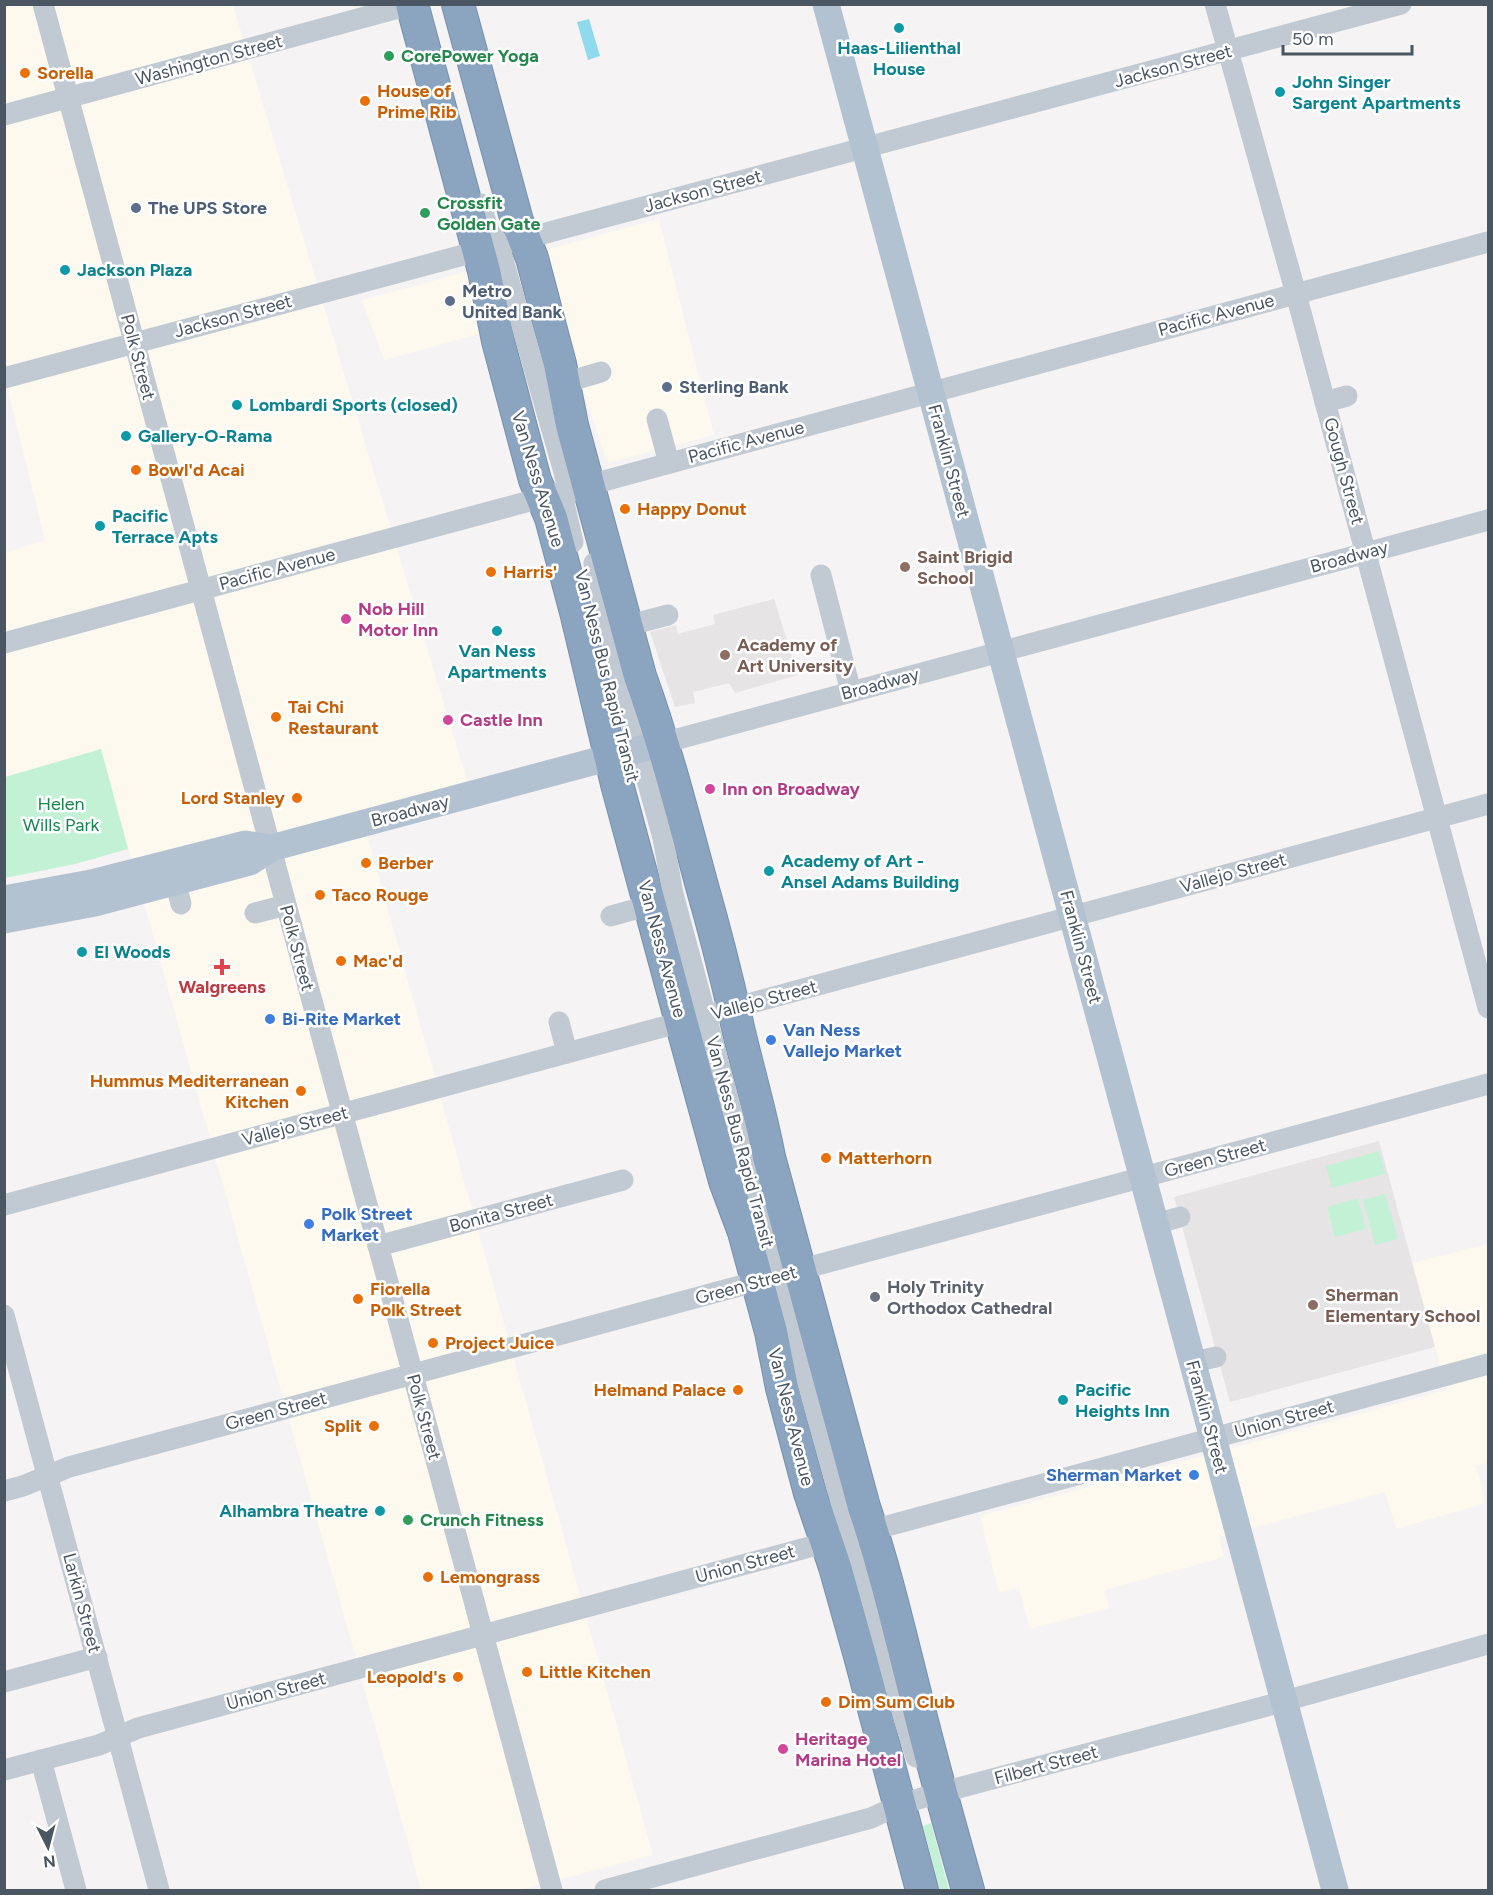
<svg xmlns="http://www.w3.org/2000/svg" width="1493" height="1895" font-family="Figtree,sans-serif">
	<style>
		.commercial { fill: #fdf9ef }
		.education { fill: #e6e4e5 }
		.green { fill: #c3f1d5 }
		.water { fill: #90daee }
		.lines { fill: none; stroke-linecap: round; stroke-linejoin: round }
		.highway-casing { stroke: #7690ad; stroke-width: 34 }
		.minor { stroke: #c1cad2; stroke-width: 21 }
		.major { stroke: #b3c2d1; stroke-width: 27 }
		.highway { stroke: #8ba5c1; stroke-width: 32 }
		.culture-dot { fill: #0f9aa8; stroke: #fff; stroke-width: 2 }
		.leisure-dot { fill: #2e9e5b; stroke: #fff; stroke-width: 2 }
		.food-dot { fill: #e8710a; stroke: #fff; stroke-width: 2 }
		.service-dot { fill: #5c6f8a; stroke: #fff; stroke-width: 2 }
		.education-dot { fill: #8d6e63; stroke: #fff; stroke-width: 2 }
		.hotel-dot { fill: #d1479c; stroke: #fff; stroke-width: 2 }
		.health-dot { fill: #e0444e; stroke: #fff; stroke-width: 2 }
		.shop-dot { fill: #3f7fe0; stroke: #fff; stroke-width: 2 }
		.worship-dot { fill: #6b7280; stroke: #fff; stroke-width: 2 }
		.labels { text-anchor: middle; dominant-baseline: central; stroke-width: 5; stroke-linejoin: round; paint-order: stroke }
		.culture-label { font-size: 18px; font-weight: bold; fill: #0d838f; stroke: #fff; text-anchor: start }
		.leisure-label { font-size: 18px; font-weight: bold; fill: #27864d; stroke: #fff; text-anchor: start }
		.street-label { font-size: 18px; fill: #4a5661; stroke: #fff }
		.food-label { font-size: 18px; font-weight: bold; fill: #c56008; stroke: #fff; text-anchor: start }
		.service-label { font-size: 18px; font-weight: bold; fill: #4e5e75; stroke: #fff; text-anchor: start }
		.education-label { font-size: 18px; font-weight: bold; fill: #785e54; stroke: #fff; text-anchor: start }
		.hotel-label { font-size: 18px; font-weight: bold; fill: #b23c85; stroke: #fff; text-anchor: start }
		.park-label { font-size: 18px; fill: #17864f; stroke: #fff }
		.health-label { font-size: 18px; font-weight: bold; fill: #be3a42; stroke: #fff }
		.shop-label { font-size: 18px; font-weight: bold; fill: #366cbe; stroke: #fff; text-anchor: start }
		.worship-label { font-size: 18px; font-weight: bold; fill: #5b616d; stroke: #fff; text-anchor: start }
	</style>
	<rect width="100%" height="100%" fill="#f5f3f3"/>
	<g class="commercial">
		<polygon points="5,5 233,5 471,794 364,824 653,1855 519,1890 421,1890 101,750 5,777 5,553 45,540 5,378"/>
		<polygon points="659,219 714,435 608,463 556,313 384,360 362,300"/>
		<polygon points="1488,1244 1488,1462 1476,1466 1486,1503 1396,1529 1385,1492 1219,1537 1224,1557 1105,1590 1109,1608 1030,1629 1019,1588 999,1593 980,1516 1447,1390 1412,1263"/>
	</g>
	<g class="education">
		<polygon points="774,599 798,675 735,693 729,683 693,692 695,703 675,707 650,632 676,625 678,634 715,624 713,615"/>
		<polygon points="1379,1141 1435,1347 1230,1402 1174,1197"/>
	</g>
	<g class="green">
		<polygon points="101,749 128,849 75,864 5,878 5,777"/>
		<polygon points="1379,1151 1385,1174 1332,1188 1326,1166"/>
		<polygon points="1385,1194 1398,1239 1375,1245 1363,1200"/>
		<polygon points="1358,1198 1366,1229 1335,1237 1327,1207"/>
		<polygon points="931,1823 949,1890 940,1890 923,1826"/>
	</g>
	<polygon class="water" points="589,19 600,56 588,60 577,22"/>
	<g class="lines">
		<g class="highway-casing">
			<g id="highway">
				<polyline points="412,4 484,271 498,341 535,480 551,518 577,616 617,784 688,1047 725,1181 744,1232 771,1332 782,1388 810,1493 835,1567 860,1656 922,1890"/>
				<path d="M458 4 517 221 532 258 560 364 572 425 640 676C665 745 683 816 702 886 716 935 728 983 739 1032 749 1074 761 1115 769 1157L864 1507C886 1572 901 1639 918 1705 933 1767 951 1829 968 1890"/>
			</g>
		</g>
		<g class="minor">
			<polyline points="43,4 552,1890"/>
			<polyline points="1215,4 1296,294 1488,1008"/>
			<polyline points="4,115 413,4"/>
			<polyline points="481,204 488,229 499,246 564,472 568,490 564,503 573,542"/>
			<polyline points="4,378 1401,4"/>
			<polyline points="564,383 601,372"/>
			<polyline points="1325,402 1347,396"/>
			<polyline points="657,419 669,463"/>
			<polyline points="594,563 631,722 663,838 673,894 738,1135 818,1420 844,1513 856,1570 884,1668 900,1706 916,1757"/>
			<polyline points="821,575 851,692"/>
			<polyline points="626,626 668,615"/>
			<polyline points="4,643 1488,242"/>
			<polyline points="663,743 1488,520"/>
			<polyline points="175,881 181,904"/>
			<polyline points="255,913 286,905"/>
			<polyline points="611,916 650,905"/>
			<polyline points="559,1022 567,1053"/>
			<polyline points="4,1205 1488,804"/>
			<polyline points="1155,1224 1180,1217"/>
			<polyline points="378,1246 623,1180"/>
			<polyline points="4,1315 159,1890"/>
			<polyline points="1193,1362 1216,1357"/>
			<polyline points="4,1491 23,1486 69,1467 1488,1084"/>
			<polyline points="4,1682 97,1657"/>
			<polyline points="41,1760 76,1890"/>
			<polyline points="4,1770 99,1745 138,1728 1488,1364"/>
			<polyline points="605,1890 871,1818 899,1805 928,1796 1263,1707 1488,1644"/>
		</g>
		<g class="major">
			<polyline points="826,4 1335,1890"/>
			<polyline points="4,899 91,883 245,844 271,848"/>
			<polyline points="4,920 95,903 250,862 271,848 663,743"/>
		</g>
		<use href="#highway" class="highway"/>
	</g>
	<g class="culture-dot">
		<circle cx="899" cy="28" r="6"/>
		<circle cx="1280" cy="92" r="6"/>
		<circle cx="65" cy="270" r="6"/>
		<circle cx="237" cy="405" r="6"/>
		<circle cx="126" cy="436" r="6"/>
		<circle cx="100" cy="526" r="6"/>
		<circle cx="497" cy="631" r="6"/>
		<circle cx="769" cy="871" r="6"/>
		<circle cx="82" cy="952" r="6"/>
		<circle cx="1063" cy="1400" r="6"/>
		<circle cx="380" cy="1511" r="6"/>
	</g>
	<g class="leisure-dot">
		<circle cx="389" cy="56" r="6"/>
		<circle cx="425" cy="213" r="6"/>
		<circle cx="408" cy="1520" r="6"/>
	</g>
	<g class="food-dot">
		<circle cx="25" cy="73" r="6"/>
		<circle cx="365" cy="101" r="6"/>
		<circle cx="136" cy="470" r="6"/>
		<circle cx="625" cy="509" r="6"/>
		<circle cx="491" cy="572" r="6"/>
		<circle cx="276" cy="717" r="6"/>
		<circle cx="297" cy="798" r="6"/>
		<circle cx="366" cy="863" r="6"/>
		<circle cx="320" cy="895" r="6"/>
		<circle cx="341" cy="961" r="6"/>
		<circle cx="301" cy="1091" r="6"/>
		<circle cx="826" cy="1158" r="6"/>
		<circle cx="358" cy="1299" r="6"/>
		<circle cx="433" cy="1343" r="6"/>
		<circle cx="738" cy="1390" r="6"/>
		<circle cx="374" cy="1426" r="6"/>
		<circle cx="428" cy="1577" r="6"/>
		<circle cx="527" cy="1672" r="6"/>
		<circle cx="458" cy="1677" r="6"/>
		<circle cx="826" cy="1702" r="6"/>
	</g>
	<g class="service-dot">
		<circle cx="136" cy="208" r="6"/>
		<circle cx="450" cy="301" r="6"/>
		<circle cx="667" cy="387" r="6"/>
	</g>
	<g class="education-dot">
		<circle cx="905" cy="567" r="6"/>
		<circle cx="725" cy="655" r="6"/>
		<circle cx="1313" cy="1305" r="6"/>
	</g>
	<g class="hotel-dot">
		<circle cx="346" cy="619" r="6"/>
		<circle cx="448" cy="720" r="6"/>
		<circle cx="710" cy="789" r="6"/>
		<circle cx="783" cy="1749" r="6"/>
	</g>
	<path class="health-dot" d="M219 958h6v6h6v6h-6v6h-6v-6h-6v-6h6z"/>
	<g class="shop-dot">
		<circle cx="270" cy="1019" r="6"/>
		<circle cx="771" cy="1040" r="6"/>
		<circle cx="309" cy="1224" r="6"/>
		<circle cx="1194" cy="1475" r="6"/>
	</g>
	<circle class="worship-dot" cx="875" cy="1297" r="6"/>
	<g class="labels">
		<g class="culture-label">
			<text x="899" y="48" text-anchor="middle">Haas-Lilienthal<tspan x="899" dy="21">House</tspan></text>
			<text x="1292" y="82">John Singer<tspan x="1292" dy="21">Sargent Apartments</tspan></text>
			<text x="77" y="270">Jackson Plaza</text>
			<text x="249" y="405">Lombardi Sports (closed)</text>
			<text x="138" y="436">Gallery-O-Rama</text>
			<text x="112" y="516">Pacific<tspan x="112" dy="21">Terrace Apts</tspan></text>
			<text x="497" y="651" text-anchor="middle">Van Ness<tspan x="497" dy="21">Apartments</tspan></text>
			<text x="781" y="861">Academy of Art -<tspan x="781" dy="21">Ansel Adams Building</tspan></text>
			<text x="94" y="952">El Woods</text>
			<text x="1075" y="1390">Pacific<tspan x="1075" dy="21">Heights Inn</tspan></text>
			<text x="368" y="1511" text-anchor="end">Alhambra Theatre</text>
		</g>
		<g class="leisure-label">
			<text x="401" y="56">CorePower Yoga</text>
			<text x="437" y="203">Crossfit<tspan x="437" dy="21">Golden Gate</tspan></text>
			<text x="420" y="1520">Crunch Fitness</text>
		</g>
		<g class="street-label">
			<text transform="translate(209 60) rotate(-15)">Washington Street</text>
			<text transform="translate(1173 66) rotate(-15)">Jackson Street</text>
			<text transform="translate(703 191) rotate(-15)">Jackson Street</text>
			<text transform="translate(1216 315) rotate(-15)">Pacific Avenue</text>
			<text transform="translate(233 316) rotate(-15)">Jackson Street</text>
			<text transform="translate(138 357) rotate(75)">Polk Street</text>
			<text transform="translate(746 442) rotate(-15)">Pacific Avenue</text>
			<text transform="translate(949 461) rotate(75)">Franklin Street</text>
			<text transform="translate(1344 471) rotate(75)">Gough Street</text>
			<text transform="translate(538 479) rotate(73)">Van Ness Avenue</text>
			<text transform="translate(1349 557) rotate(-15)">Broadway</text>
			<text transform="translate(277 569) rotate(-15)">Pacific Avenue</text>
			<text transform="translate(607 676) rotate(76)">Van Ness Bus Rapid Transit</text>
			<text transform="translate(880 684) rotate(-15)">Broadway</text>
			<text transform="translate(410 811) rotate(-15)">Broadway</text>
			<text transform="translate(1233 873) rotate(-15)">Vallejo Street</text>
			<text transform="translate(1081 947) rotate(75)">Franklin Street</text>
			<text transform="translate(297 948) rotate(75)">Polk Street</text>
			<text transform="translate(662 949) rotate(75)">Van Ness Avenue</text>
			<text transform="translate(764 1000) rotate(-15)">Vallejo Street</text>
			<text transform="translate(295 1126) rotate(-15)">Vallejo Street</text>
			<text transform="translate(740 1142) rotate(75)">Van Ness Bus Rapid Transit</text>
			<text transform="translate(1215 1158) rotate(-15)">Green Street</text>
			<text transform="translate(501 1213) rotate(-15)">Bonita Street</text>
			<text transform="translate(746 1285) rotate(-15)">Green Street</text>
			<text transform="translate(276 1411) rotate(-15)">Green Street</text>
			<text transform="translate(424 1417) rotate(75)">Polk Street</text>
			<text transform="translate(791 1417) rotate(76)">Van Ness Avenue</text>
			<text transform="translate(1207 1417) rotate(75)">Franklin Street</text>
			<text transform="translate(1284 1419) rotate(-15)">Union Street</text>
			<text transform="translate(745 1564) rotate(-15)">Union Street</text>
			<text transform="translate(82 1603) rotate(75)">Larkin Street</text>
			<text transform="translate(276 1691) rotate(-15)">Union Street</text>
			<text transform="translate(1046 1765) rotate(-15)">Filbert Street</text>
		</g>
		<g class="food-label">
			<text x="37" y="73">Sorella</text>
			<text x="377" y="91">House of<tspan x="377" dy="21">Prime Rib</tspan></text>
			<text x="148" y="470">Bowl'd Acai</text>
			<text x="637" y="509">Happy Donut</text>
			<text x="503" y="572">Harris'</text>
			<text x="288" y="707">Tai Chi<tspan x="288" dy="21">Restaurant</tspan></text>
			<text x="285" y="798" text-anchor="end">Lord Stanley</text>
			<text x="378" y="863">Berber</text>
			<text x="332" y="895">Taco Rouge</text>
			<text x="353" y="961">Mac'd</text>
			<text x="289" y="1081" text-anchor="end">Hummus Mediterranean<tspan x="289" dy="21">Kitchen</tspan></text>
			<text x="838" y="1158">Matterhorn</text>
			<text x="370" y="1289">Fiorella<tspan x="370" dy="21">Polk Street</tspan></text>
			<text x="445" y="1343">Project Juice</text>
			<text x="726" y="1390" text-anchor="end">Helmand Palace</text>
			<text x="362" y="1426" text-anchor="end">Split</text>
			<text x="440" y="1577">Lemongrass</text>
			<text x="539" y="1672">Little Kitchen</text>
			<text x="446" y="1677" text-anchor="end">Leopold's</text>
			<text x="838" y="1702">Dim Sum Club</text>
		</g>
		<g class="service-label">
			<text x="148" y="208">The UPS Store</text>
			<text x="462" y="291">Metro<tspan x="462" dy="21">United Bank</tspan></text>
			<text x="679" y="387">Sterling Bank</text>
		</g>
		<g class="education-label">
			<text x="917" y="557">Saint Brigid<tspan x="917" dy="21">School</tspan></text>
			<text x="737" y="645">Academy of<tspan x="737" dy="21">Art University</tspan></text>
			<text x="1325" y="1295">Sherman<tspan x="1325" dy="21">Elementary School</tspan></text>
		</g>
		<g class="hotel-label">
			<text x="358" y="609">Nob Hill<tspan x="358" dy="21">Motor Inn</tspan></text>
			<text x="460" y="720">Castle Inn</text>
			<text x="722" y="789">Inn on Broadway</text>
			<text x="795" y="1739">Heritage<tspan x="795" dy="21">Marina Hotel</tspan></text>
		</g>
		<g class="park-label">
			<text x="61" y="804">Helen<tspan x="61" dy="21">Wills Park</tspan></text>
		</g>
		<g class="health-label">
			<text x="222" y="987">Walgreens</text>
		</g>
		<g class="shop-label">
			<text x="282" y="1019">Bi-Rite Market</text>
			<text x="783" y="1030">Van Ness<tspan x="783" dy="21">Vallejo Market</tspan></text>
			<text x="321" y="1214">Polk Street<tspan x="321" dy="21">Market</tspan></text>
			<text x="1182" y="1475" text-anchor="end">Sherman Market</text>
		</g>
		<g class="worship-label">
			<text x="887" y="1287">Holy Trinity<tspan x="887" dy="21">Orthodox Cathedral</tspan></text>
		</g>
	</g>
	<rect width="1493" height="1895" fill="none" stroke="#4a5661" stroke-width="12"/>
	<g transform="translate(48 1847) rotate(174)" stroke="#ffffff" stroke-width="4.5" paint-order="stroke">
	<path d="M0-4.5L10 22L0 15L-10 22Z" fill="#4a5661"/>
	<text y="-9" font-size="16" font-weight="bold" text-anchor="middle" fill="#4a5661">N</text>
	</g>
	<path d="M1283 45v9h129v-9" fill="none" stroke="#4a5661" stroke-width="3"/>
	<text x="1292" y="45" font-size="18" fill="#4a5661" stroke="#ffffff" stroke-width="4.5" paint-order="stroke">50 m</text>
</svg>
